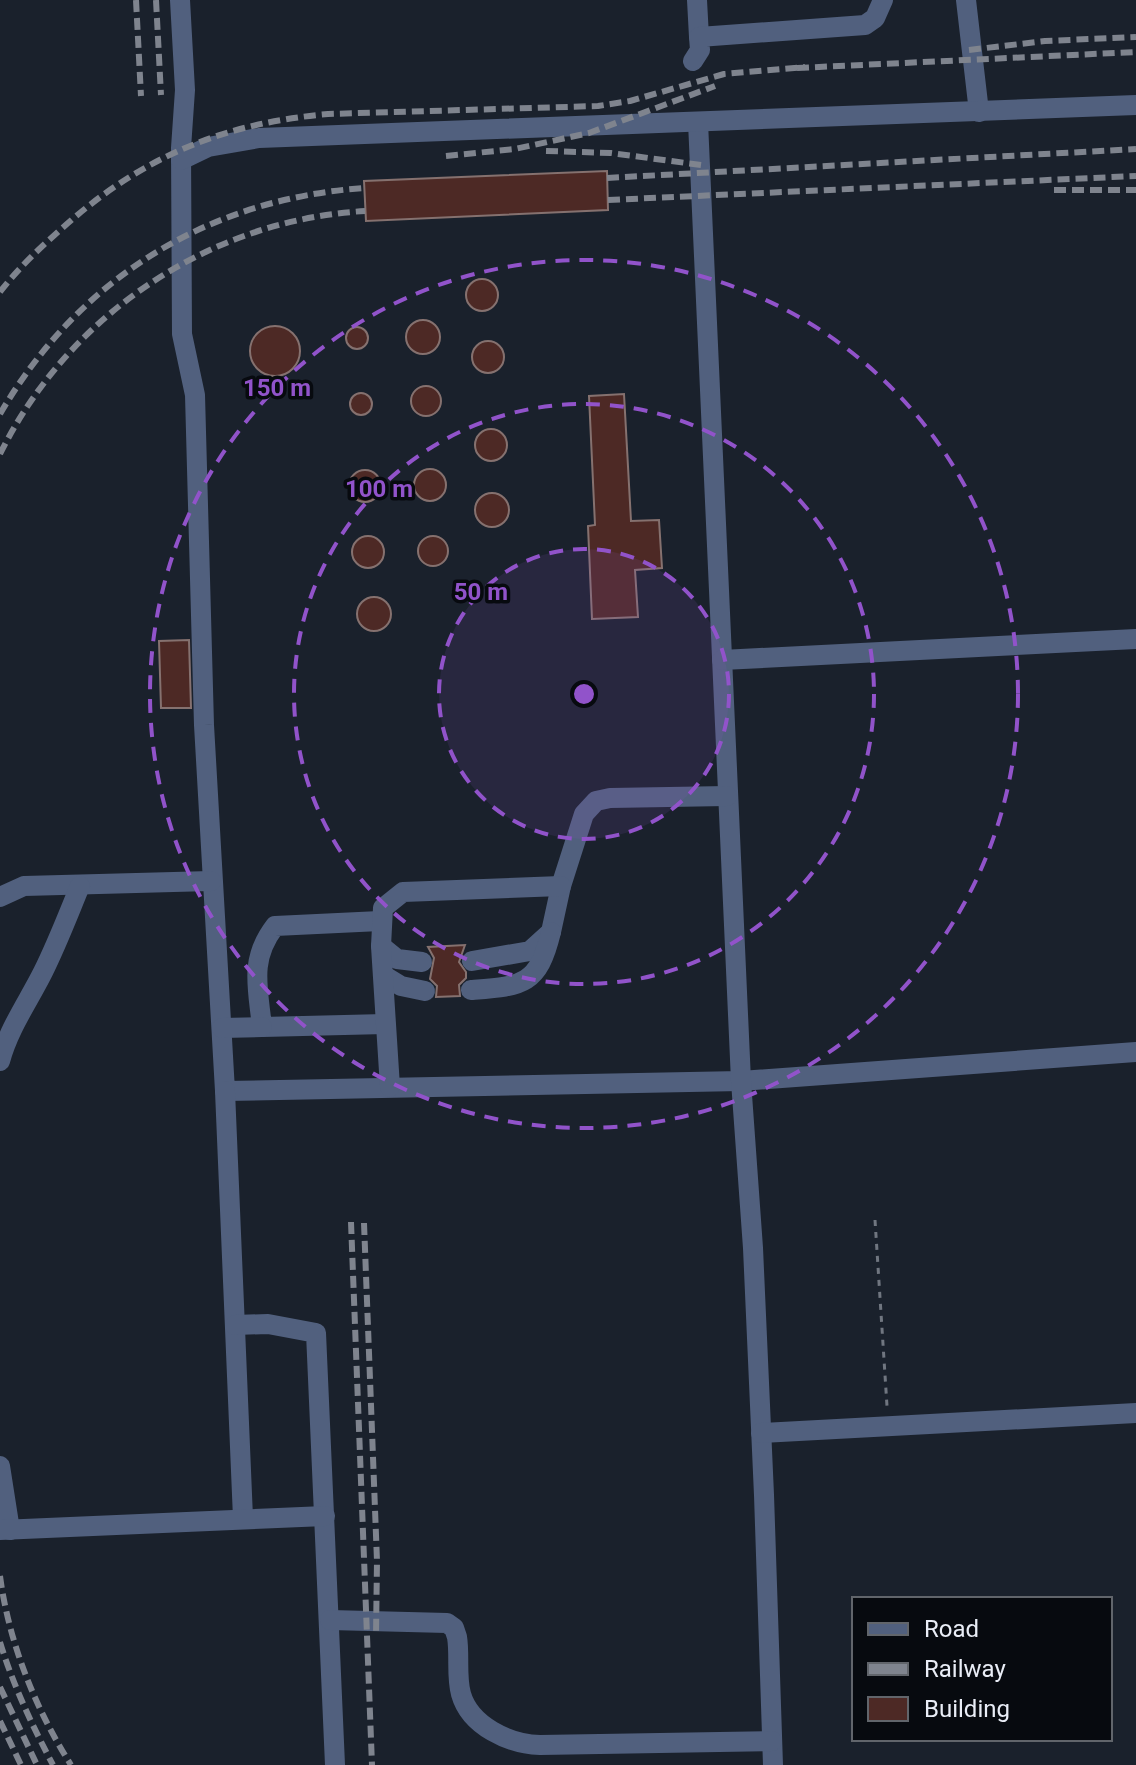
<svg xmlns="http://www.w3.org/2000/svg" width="1136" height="1765" font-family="Roboto,sans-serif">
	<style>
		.building { fill: #4d2925; stroke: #85716f; stroke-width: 2 }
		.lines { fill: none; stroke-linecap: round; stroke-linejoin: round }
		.path { stroke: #707680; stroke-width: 3; stroke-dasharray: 6 6; stroke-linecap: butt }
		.minor { stroke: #51607e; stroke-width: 20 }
		.rail { stroke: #7f848e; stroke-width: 6; stroke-dasharray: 12 6; stroke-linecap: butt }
		.ring { fill: none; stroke: #9153ca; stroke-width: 4; stroke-dasharray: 14 10 }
		.centre { fill: #9153ca; stroke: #070a0f; stroke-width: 4 }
		.ring-label { font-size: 24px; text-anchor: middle; font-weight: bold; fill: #9153ca; stroke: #070a0f; stroke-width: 7; stroke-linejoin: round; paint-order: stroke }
	</style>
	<rect width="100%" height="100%" fill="#1a212c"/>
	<g class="building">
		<polygon points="607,171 608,210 366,221 364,181"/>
		<circle cx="482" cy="295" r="16"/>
		<circle cx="423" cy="337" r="17"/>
		<circle cx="275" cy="351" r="25"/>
		<circle cx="357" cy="338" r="11"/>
		<circle cx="488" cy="357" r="16"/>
		<circle cx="426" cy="401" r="15"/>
		<circle cx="361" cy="404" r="11"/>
		<polygon points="624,394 631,521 659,520 662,568 635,570 638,617 592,619 588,526 595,525 589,396"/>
		<circle cx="491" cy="445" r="16"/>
		<circle cx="430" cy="485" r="16"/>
		<circle cx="365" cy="486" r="16"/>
		<circle cx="492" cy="510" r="17"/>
		<circle cx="368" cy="552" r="16"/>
		<circle cx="433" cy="551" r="15"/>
		<circle cx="374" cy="614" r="17"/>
		<polygon points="189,640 191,708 161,708 159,641"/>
		<polygon points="465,945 459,962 466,972 466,978 459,985 460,996 436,997 437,986 430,979 434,958 428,947"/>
	</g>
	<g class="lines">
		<polyline class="path" points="875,1220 887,1406"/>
		<g class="minor">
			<polyline points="180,0 185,90 181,148 182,334 195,395 204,725 225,1091 741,1081 1136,1052"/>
			<polyline points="697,0 699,37"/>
			<polyline points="966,0 979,112"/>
			<polyline points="693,61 700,50 699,37 865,25 875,18 883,0"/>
			<polyline points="698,122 741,1081 753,1248 764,1495 773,1765"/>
			<polyline points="181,160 208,147 259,138 1136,105"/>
			<polyline points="722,660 1136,639"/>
			<polyline points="0,897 24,886 211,881"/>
			<path d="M380 921 275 926C249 960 258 987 262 1027L385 1024"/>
			<polyline points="381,946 397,959 422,962"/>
			<polyline points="472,961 530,951 551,932 561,886 584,814 596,801 610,798 727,796"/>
			<polyline points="383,975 401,986 425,991"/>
			<path d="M471 990C522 986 538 986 551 932"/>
			<polyline points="222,1028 262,1027"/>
			<path d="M0 1061C9 1028 28 1002 43 972 57 944 68 915 80 886"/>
			<polyline points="390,1087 381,946 383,908 403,892 561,886"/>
			<polyline points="225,1091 243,1518"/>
			<polyline points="235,1325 268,1324 316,1333 335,1765"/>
			<polyline points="761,1433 1136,1413"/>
			<polyline points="0,1466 10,1530"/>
			<polyline points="0,1530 325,1516"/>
			<path d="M330 1620 447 1623 454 1628 457 1637C460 1655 456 1676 461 1694 470 1726 509 1744 540 1745L772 1741"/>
		</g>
		<g class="rail">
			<polyline points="136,0 141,96"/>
			<polyline points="156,0 161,95"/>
			<polyline points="969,50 1045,41 1136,37"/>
			<polyline points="797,68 1136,52"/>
			<polyline points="546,151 611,153 701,165"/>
			<polyline points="446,156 515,149 589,133 715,86"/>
			<polyline points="607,178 1136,149"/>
			<polyline points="1054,190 1136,190"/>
			<polyline points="608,200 1136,176"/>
			<path d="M0 292C20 266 43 245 68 223 146 155 226 123 328 114L598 106 630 101 724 74 805 67"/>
			<path d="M0 414C79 278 208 199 364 188"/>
			<path d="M0 454C69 314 210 220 365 211"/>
			<polyline points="351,1222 372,1765"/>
			<polyline points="364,1223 377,1561 376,1636"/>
			<path d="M0 1576C9 1643 35 1708 71 1765"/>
			<path d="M0 1642C13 1685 32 1725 53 1765"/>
			<polyline points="0,1687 37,1765"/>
			<polyline points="0,1721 21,1765"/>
		</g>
	</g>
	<circle cx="584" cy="694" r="145" fill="#9153ca" fill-opacity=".12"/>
	<g class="ring">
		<circle cx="584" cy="694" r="145"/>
		<circle cx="584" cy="694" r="290"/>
		<circle cx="584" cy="694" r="434"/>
	</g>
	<circle cx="584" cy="694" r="12" class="centre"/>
	<g class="ring-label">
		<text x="277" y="396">150 m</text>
		<text x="379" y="497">100 m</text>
		<text x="481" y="600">50 m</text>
	</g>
	<rect x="852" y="1597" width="260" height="144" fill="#070a0f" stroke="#61656b" stroke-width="2"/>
	<rect x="868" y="1623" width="40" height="12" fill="#51607e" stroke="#61656b" stroke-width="2"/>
	<text x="924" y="1637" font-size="24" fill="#e9edf6">Road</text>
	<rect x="868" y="1663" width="40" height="12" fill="#7f848e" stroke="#61656b" stroke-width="2"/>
	<text x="924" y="1677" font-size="24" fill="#e9edf6">Railway</text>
	<rect x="868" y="1697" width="40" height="24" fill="#4d2925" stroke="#61656b" stroke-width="2"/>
	<text x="924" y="1717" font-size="24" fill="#e9edf6">Building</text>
</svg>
